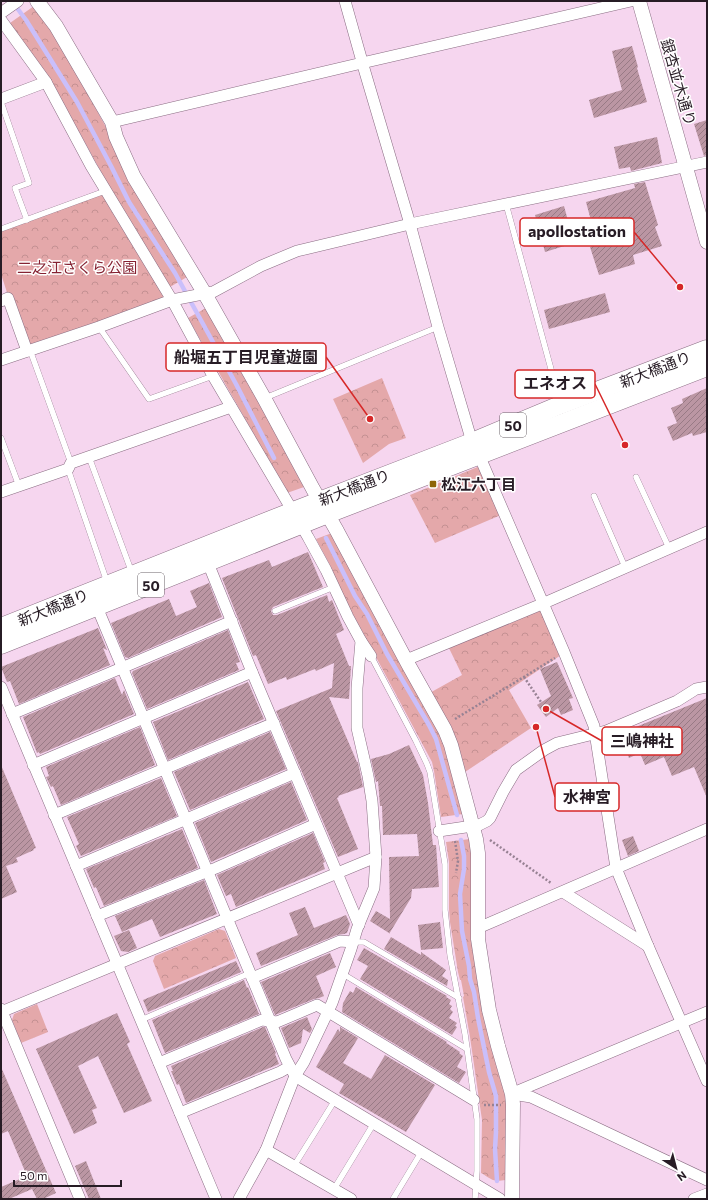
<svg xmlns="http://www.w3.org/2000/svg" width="708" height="1200" font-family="Commissioner,'Noto Sans JP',sans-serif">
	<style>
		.park { fill: url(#park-crowns) }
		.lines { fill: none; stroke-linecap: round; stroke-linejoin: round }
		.stream { stroke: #cabffb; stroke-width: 4.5 }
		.building { fill: url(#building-hatch) }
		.service-casing { stroke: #8a6d83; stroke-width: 6 }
		.minor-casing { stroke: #8a6d83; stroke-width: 12 }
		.tertiary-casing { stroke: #8a6d83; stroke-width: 15 }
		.primary-casing { stroke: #8a6d83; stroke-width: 19 }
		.path { stroke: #988294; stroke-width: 2.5; stroke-dasharray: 2 2; stroke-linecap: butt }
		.service { stroke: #fff; stroke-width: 5.5 }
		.minor { stroke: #fff; stroke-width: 11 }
		.tertiary { stroke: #fff; stroke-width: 14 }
		.primary { stroke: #fff; stroke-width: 18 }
		.poi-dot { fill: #8d6408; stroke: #fff; stroke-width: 1.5 }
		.labels { text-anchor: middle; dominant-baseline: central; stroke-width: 3; stroke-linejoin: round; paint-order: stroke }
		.shield { fill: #fff; stroke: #686066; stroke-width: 1 }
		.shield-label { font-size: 14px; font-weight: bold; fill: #271c25 }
		.street-label { font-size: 15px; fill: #271c25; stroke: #fff }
		.park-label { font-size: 15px; fill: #852232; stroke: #fff }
		.poi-label { font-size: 15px; font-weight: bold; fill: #271c25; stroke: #fff; text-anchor: start }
		.leader { fill: none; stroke: #d62828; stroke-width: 1.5 }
		.callout-dot { fill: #d62828; stroke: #fff; stroke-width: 1.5 }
		.callout { fill: #fff; stroke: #d62828; stroke-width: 1.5 }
		.callout-label { font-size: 16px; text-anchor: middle; font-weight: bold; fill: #271c25 }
	</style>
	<defs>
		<pattern id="park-crowns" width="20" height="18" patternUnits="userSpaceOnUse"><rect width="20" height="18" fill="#e4a8aa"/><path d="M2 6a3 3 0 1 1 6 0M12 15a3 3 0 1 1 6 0" fill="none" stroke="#c49092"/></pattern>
		<pattern id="building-hatch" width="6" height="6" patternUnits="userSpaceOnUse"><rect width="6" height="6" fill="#bb96a3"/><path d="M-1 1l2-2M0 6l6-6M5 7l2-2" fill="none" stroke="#987a85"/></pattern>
	</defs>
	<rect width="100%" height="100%" fill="#f6d6ef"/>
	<g class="park">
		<polygon points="34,6 52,31 89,96 187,277 170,287 112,192 49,77 36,61 10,23"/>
		<polygon points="105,192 168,300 25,348 1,274 1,229"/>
		<polygon points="206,308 256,397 304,487 287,493 188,318"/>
		<polygon points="382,378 406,438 389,444 363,463 333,399"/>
		<polygon points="480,466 501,515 435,543 410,495"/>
		<polygon points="332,533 440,733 446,749 463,814 441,817 434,771 432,762 361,629 353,615 334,578 333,571 316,539"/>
		<polygon points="542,606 561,655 509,690 531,728 459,776 426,695 462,675 447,644"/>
		<path d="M470 839 508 1108 506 1180C492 1182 493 1180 481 1173L482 1120 470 1037 463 997 464 996 461 980H460L458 972 450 922 449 909V862L446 842Z"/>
		<polygon points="219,929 225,931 236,958 164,989 153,961 155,956"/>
		<polygon points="37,1004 48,1032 21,1043 12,1020 14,1014"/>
	</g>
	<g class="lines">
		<g class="stream">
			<polyline points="14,4 26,20 77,102 111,166 129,202 175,273 236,384 274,458"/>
			<polyline points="326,538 355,596 367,614 387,654 429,725 436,739 457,815"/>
			<polyline points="461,840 464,856 464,869 460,894 462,931 469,966 470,979 474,992 478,1018 489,1072 496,1096 496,1132 495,1149 497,1181"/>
		</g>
	</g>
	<g class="building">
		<polygon points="632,46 638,67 637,68 647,102 594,118 589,100 622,90 612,51"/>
		<polygon points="707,120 707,155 704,156 694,124"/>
		<polygon points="657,137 662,163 631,171 630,167 619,169 614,147"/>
		<polygon points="645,182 658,225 655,227 662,246 633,255 635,264 599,275 590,247 597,243 586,202 635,188 634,184"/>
		<polygon points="564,206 574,243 545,252 535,215"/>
		<polygon points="605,293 610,312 549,329 544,310"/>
		<polygon points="707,388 707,432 693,436 692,433 673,441 667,427 677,423 671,408 683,403 682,399"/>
		<polygon points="308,552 323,587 273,607 271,611 273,615 277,615 327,595 329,602 332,600 344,630 336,634 349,666 351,666 349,699 329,697 357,762 358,762 363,787 338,796 339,797 337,798 358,849 338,857 276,711 332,688 334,663 316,671 315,669 287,680 286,677 268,684 256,655 253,656 222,578 269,560 272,567"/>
		<polygon points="209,583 222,617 128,658 125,657 111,623 169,599 176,616 197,607 190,591"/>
		<polygon points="98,628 107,650 103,648 110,665 19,704 10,681 7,682 1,667"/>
		<polygon points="228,630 240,662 236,663 239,670 147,709 132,673 133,671"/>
		<polygon points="557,662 573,698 569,699 573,710 561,715 558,708 546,717 537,705 551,696 540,669"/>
		<polygon points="115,678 122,695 124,690 134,714 40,754 39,752 37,753 23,717"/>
		<polygon points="248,682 264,719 168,760 153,722"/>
		<polygon points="707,698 707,798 694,767 672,776 664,757 645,765 640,753 629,758 626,750 614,755 608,742 623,736 621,733"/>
		<polygon points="140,727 155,765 61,805 53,786 51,787 46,777 49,776 46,767"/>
		<polygon points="270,732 286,769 190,810 174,772"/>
		<polygon points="409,745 423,775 428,803 433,845 436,845 439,887 412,889 411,898 389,934 389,933 370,921 376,911 390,919 389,857 419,856 417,834 383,835 382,806 380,806 378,781 376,782 371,759 389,754"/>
		<polygon points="1,765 36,848 33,849 34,850 16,858 18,862 6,866 17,892 1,899"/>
		<polygon points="161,778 177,816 81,856 76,846 79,844 67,817"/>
		<polygon points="291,782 307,820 211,862 195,823"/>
		<polygon points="182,829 198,868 104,906 96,887 94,888 86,869"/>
		<polygon points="313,833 325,862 323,863 325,869 236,907 231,894 226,896 217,875"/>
		<polygon points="633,836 639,851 628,856 622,840"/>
		<polygon points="204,880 217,914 160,937 152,919 122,932 115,916"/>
		<polygon points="305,907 314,928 346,915 350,924 347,933 344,934 337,935 261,966 256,953 298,935 289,913"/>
		<polygon points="440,922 443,948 421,950 418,925"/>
		<polygon points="129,930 137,948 128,952 121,951 114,936"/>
		<polygon points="391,937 421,955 421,952 446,970 442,976 448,980 447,986 384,949"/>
		<polygon points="364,948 447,996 446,997 451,1000 449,1004 452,1006 450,1009 453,1012 449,1018 457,1023 455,1026 457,1027 452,1035 360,979 368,966 357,960"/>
		<polygon points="330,953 336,967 316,976 324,996 319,998 314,999 275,1015 261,982"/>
		<polygon points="236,961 241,972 148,1012 143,1000"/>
		<polygon points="244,980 247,988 248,987 259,1014 165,1053 152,1020"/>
		<polygon points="356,987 447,1042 446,1043 448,1044 460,1052 459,1053 463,1056 457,1067 466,1072 459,1083 342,1012 343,1003 350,991 353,993"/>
		<polygon points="117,1013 130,1042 127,1044 152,1101 124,1113 98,1056 78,1066 97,1108 92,1110 97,1123 74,1134 36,1049"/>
		<polygon points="307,1017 312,1029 310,1033 303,1029 301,1043 289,1048 281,1028"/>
		<polygon points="263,1027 265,1027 276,1053 275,1054 279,1064 186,1103 179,1084 177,1085 171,1071 173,1071 171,1066"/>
		<polygon points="340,1027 358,1038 343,1063 371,1079 385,1055 435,1085 406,1132 339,1093 344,1084 316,1067 338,1029 340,1032"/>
		<polygon points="1,1067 56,1193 43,1199 37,1199 32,1189 9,1199 1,1199 1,1187 27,1176 8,1131 1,1134"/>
		<polygon points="86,1161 101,1199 89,1199 75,1166"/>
	</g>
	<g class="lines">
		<g class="service-casing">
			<g id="service">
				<polyline points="1,102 29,183 15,188 27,220"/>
				<polyline points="506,204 560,402"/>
				<polyline points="1,229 105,191"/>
				<polyline points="99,327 149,399 213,376"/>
				<polyline points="30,350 71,463"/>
				<polyline points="265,398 438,327"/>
				<polyline points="1,438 19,486"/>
				<polyline points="89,457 132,573"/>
				<polyline points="68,469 107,582"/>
				<polyline points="636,477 669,548"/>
				<polyline points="594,496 625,567"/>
				<polyline points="275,611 334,587"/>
				<polyline points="371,656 416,741 427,764 430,772 445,864 445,910 450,955 465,1034 477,1119 477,1171 475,1199"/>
				<polyline points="353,942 364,942 459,998"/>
				<polyline points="343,974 467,1049"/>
				<polyline points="141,1020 250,973"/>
				<polyline points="294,1166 335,1100"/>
				<polyline points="334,1189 374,1123"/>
				<polyline points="393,1199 422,1151"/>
			</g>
		</g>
		<g class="minor-casing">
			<g id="minor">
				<polyline points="345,1 365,72 410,224 438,327 472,442"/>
				<polyline points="1,13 18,1"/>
				<polyline points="1,20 46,82 91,166 172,300 213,376 308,537 326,570 348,617 361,641 357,688 357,728 368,776 372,801 376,857 374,888 357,929 351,949 332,1003 304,1062 295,1076 266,1150 239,1199"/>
				<polyline points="1,99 46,82"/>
				<polyline points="112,122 362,63 631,1"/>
				<polyline points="1,301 8,298 27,351"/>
				<polyline points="1,360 99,327 172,300 213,292 261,266 297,251 410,224 707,162"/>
				<polyline points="479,455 564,652 594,726 616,868 648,946 707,1081"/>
				<polyline points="1,492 68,469 71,463 231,407"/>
				<polyline points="208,563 252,672 359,925"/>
				<polyline points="97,607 286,1059 295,1076 500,1199"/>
				<polyline points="361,641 371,656"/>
				<polyline points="406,660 542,604 707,532"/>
				<polyline points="1,687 216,1199"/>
				<polyline points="12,714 131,664 232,621"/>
				<polyline points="33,765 252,672"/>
				<polyline points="54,815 274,723"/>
				<polyline points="439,831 479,825 487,821 490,818 503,792 516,770 544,750 557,743 606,731 677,701 696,689 707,687"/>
				<polyline points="76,866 295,773"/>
				<polyline points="563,892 648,946"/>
				<polyline points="97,916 216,868 316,824"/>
				<polyline points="478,928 707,829"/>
				<polyline points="252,978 340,941 353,942"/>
				<polyline points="1,1009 80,1199"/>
				<polyline points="1,1012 376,857"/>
				<polyline points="159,1063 262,1020 277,1022 317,1005 474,1100"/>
				<polyline points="513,1093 707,1012"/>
				<polyline points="512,1094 531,1097 707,1180"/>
				<polyline points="180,1113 280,1072 289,1067"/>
				<polyline points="266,1150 351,1199"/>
				<polyline points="694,1199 707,1194"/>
			</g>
		</g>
		<g class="tertiary-casing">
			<g id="tertiary">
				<polyline points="37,1 56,26 112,122 116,137 134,177 205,294 264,398 313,489 337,531 408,664 445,730 451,745 476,839 478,853 478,939 489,1010 498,1046 512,1094 513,1104 512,1199"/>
				<polyline points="639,1 707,242"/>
			</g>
		</g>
		<g class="primary-casing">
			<g id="primary">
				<polyline points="1,627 293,511 472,442 560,405 707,349"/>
				<polyline points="1,645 328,514 707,367"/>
			</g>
		</g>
		<g class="path">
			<polyline points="524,677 541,702"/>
			<polyline points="455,719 555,658"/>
			<polyline points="490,840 551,883"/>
			<polyline points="455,841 458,861 456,873"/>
			<polyline points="484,1105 501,1105"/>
		</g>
		<use href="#service" class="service"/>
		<use href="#minor" class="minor"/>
		<use href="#tertiary" class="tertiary"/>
		<use href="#primary" class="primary"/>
	</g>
	<rect class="poi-dot" x="429" y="480" width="8" height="8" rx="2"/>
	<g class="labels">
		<g class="shield">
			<rect x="500" y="413" width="26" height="24" rx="3"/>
			<rect x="138" y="573" width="26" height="24" rx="3"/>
		</g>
		<g class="shield-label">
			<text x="513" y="425">50</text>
			<text x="151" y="585">50</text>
		</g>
		<g class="street-label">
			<text transform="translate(679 82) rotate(74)">銀杏並木通り</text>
			<text transform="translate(655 369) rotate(-21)">新大橋通り</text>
			<text transform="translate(354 487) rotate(-21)">新大橋通り</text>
			<text transform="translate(53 607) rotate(-22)">新大橋通り</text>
		</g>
		<g class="park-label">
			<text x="77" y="267">二之江さくら公園</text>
		</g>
		<g class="poi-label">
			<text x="441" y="484">松江六丁目</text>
		</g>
	</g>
	<path class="leader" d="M680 287L634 232M370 419L326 357M625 445L595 384M546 709L602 741M536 727L555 797"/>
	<g class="callout-dot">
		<circle cx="680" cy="287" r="4"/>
		<circle cx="370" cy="419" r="4"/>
		<circle cx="625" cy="445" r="4"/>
		<circle cx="546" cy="709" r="4"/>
		<circle cx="536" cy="727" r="4"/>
	</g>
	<g class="callout">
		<rect x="520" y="218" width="114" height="28" rx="4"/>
		<rect x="166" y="343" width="160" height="28" rx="4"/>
		<rect x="515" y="370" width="80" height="28" rx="4"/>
		<rect x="602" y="727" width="80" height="28" rx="4"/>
		<rect x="555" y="783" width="64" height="28" rx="4"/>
	</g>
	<g class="callout-label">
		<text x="577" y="237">apollostation</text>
		<text x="246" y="363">船堀五丁目児童遊園</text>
		<text x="555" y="389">エネオス</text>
		<text x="642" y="747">三嶋神社</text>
		<text x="587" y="803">水神宮</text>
	</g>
	<rect width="708" height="1200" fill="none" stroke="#271c25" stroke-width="4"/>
	<g transform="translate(676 1168) rotate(144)" stroke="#ffffff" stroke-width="3" paint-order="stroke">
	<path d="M0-3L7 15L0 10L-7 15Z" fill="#271c25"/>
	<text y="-6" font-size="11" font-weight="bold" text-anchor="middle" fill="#271c25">N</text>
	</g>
	<path d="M14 1180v6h107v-6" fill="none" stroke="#271c25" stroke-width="2"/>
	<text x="20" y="1180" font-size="12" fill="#271c25" stroke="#ffffff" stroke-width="3" paint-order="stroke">50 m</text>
</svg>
